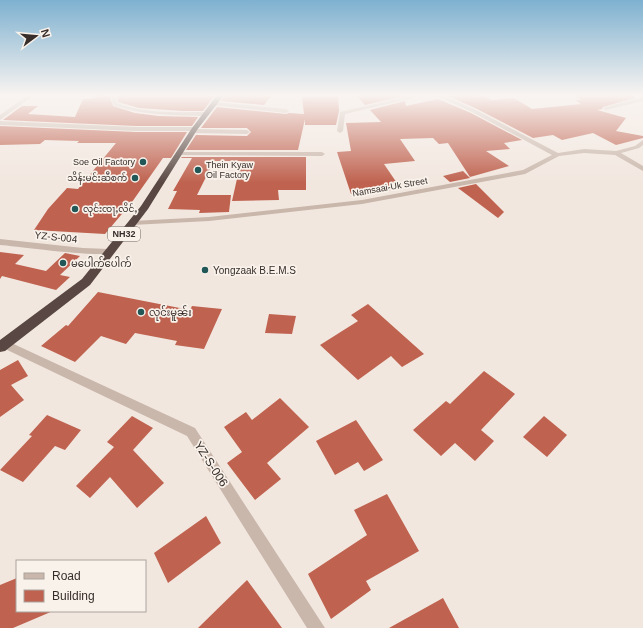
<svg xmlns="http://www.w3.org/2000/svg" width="643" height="628" font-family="Arial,'Noto Sans Myanmar',sans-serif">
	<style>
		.building { fill: #bf624f }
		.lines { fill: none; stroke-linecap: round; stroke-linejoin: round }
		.minor { fill: #c9b7ab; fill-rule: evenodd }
		.highway { fill: #584742; fill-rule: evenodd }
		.poi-dot { fill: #225757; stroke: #f9f2eb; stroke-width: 1.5 }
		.labels { text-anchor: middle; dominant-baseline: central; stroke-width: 3.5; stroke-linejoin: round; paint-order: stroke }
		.far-poi-label { font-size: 9px; fill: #372d2a; stroke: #f9f2eb; text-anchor: end }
		.far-street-label { font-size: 9px; fill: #372d2a; stroke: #f9f2eb }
		.shield { fill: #f9f2eb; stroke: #716864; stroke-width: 1 }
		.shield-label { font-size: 9px; font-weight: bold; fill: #372d2a }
		.street-label { font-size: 10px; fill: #372d2a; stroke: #f9f2eb }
		.poi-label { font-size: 10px; fill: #372d2a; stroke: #f9f2eb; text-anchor: start }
		.near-street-label { font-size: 12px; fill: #372d2a; stroke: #f9f2eb }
	</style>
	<rect width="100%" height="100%" fill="#f2e7df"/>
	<g class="building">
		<polygon points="95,95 109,95 113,106 135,113 159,116 198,117 192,126 136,126 3,120 22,106 38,106 28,114 75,117 83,99 95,98"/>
		<polygon points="117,95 215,95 203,111 183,111 139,108 118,102"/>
		<polygon points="225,95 272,95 264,105 221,101"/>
		<polygon points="356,95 404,95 405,96 365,105"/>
		<polygon points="451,95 482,95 492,100 514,98 532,109 581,104 575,100 581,100 573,95 634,95 635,98 603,107 602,109 597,110 626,118 616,131 643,136 643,138 616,145 593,133 562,140 553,135 533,138 477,109 448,96"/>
		<polygon points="338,96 339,111 336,125 305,125 305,119 298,150 186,150 196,135 247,136 251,132 247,128 201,128 217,107 286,114 289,113 304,114 302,97"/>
		<polygon points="438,99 471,113 522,140 504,143 510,149 486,151 509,166 470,177 448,143 439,144 433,138 400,139 415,161 384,164 401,189 351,194 337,152 351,151 346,123 381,122 370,110 405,101 406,106"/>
		<polygon points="0,126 136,132 187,132 171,158 163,158 132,202 105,234 34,230 48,209 67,188 78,189 116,143 77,143 79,141 45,140 40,144 0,145"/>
		<polygon points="182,157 306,157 306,190 278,190 279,200 232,201 241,161 214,161 197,195 231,195 229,212 199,213 200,210 168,209 177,191 173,191 192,158 181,158"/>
		<polygon points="463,171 470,178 450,182 443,176"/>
		<polygon points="476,184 504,212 498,218 458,188"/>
		<polygon points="0,252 24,255 15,264 46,271 65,253 80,256 60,275 70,277 56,290 2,276 0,279"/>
		<polygon points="98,292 190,310 192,306 222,309 204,349 175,345 177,341 135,333 126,344 101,336 75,362 41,346 66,325 68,326"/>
		<polygon points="368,304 424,354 402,367 391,356 358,380 320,345 358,321 351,315"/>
		<polygon points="269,314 296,316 292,334 265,333"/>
		<polygon points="18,360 28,376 11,385 24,400 0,417 0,370"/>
		<polygon points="484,371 515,394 481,430 494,441 475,461 455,443 441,456 413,430 446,401 450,404"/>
		<polygon points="280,398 309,427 267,463 281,479 255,500 227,463 242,452 224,427 246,412 252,420"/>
		<polygon points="47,415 81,430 65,450 55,446 23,482 0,470 32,436 29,435"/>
		<polygon points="132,416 153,428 133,450 164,483 137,508 110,477 90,498 76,486 114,447 107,442"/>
		<polygon points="544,416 567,435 547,457 523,437"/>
		<polygon points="356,420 383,460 364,471 358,462 335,475 316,441"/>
		<polygon points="387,494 419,551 366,581 371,590 331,619 308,574 367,535 354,510"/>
		<polygon points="206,516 221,543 168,583 154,553"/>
		<polygon points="17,578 17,611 53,611 13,628 0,628 0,585"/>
		<polygon points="247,580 282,628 198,628"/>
		<polygon points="443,598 459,628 389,628"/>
	</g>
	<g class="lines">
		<g class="minor">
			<polygon points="28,95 34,95 0,120 0,115"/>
			<path d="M110 95H115L117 103C145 114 176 112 206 112L209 114 206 116C175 115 143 116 113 105Z"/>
			<polygon points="415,95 426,95 345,114 343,131 340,133 337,131 340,112"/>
			<polygon points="434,95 442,95 476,110 558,153 584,149 616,151 635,146 643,140 643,145 639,148 621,153 643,166 643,171 615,155 584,153 559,156 525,174 362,204 209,221 132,225 128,223 132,221 209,217 362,200 523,170 552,155 472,112"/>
			<polygon points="643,97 643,101 606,110 603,108"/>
			<polygon points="213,102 286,109 289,111 286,113 211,105 211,103"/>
			<polygon points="0,121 136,127 194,127 197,129 247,130 250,132 247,134 193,133 190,131 136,131 0,125"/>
			<polygon points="178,152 322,152 325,154 322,156 176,155 175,154"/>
			<path d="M0 239 83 248 109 249 113 252C106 259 16 246 0 245Z"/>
			<polygon points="5,340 195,428 325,628 307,628 187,436 1,347 0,343"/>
		</g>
		<polygon class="highway" points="217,95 224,95 197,130 148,209 90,285 5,351 0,352 0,340 82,279 141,206 192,128"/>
	</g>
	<linearGradient id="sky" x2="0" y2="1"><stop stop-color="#7eb1d0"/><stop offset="0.52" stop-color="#f9f4f1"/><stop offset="1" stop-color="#f9f4f1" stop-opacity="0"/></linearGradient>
	<rect width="643" height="183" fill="url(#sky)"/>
	<g class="poi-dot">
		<circle cx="143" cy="162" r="4"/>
		<circle cx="198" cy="170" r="4"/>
		<circle cx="135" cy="178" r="4"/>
		<circle cx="75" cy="209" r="4"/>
		<circle cx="63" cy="263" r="4"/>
		<circle cx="205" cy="270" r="4"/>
		<circle cx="141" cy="312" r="4"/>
	</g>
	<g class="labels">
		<g class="far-poi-label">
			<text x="135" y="162">Soe Oil Factory</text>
			<text x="206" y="165" text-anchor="start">Thein Kyaw<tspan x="206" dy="10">Oil Factory</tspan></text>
			<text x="127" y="178">သိန်းမင်းဆီစက်</text>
			<text x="83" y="209" text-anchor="start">လုင်းၸႃႇလိင်ႇ</text>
		</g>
		<g class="far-street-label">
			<text transform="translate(390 187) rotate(-10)">Namsaai-Uk Street</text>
		</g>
		<rect class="shield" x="108" y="227" width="32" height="14" rx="3"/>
		<g class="shield-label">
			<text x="124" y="234">NH32</text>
		</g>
		<g class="street-label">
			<text transform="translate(56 237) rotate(6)">YZ-S-004</text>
		</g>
		<g class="poi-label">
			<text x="71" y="263">မပေါက်ပေါက်</text>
			<text x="213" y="270">Yongzaak B.E.M.S</text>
			<text x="149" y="312">လုင်းမူၼ်း</text>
		</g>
		<g class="near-street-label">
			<text transform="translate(211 464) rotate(57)">YZ-S-006</text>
		</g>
	</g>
	<rect x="16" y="560" width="130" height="52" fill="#f9f2eb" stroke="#aba39e"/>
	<rect x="24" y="573" width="20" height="6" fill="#c9b7ab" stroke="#aba39e"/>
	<text x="52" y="580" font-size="12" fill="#372d2a">Road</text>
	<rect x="24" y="590" width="20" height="12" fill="#bf624f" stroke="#aba39e"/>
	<text x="52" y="600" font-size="12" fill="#372d2a">Building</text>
	<g transform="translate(36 36) rotate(74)" stroke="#f9f2eb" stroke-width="3" paint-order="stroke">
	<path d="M0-3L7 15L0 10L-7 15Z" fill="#372d2a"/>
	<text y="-6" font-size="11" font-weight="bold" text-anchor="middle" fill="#372d2a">N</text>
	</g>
</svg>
